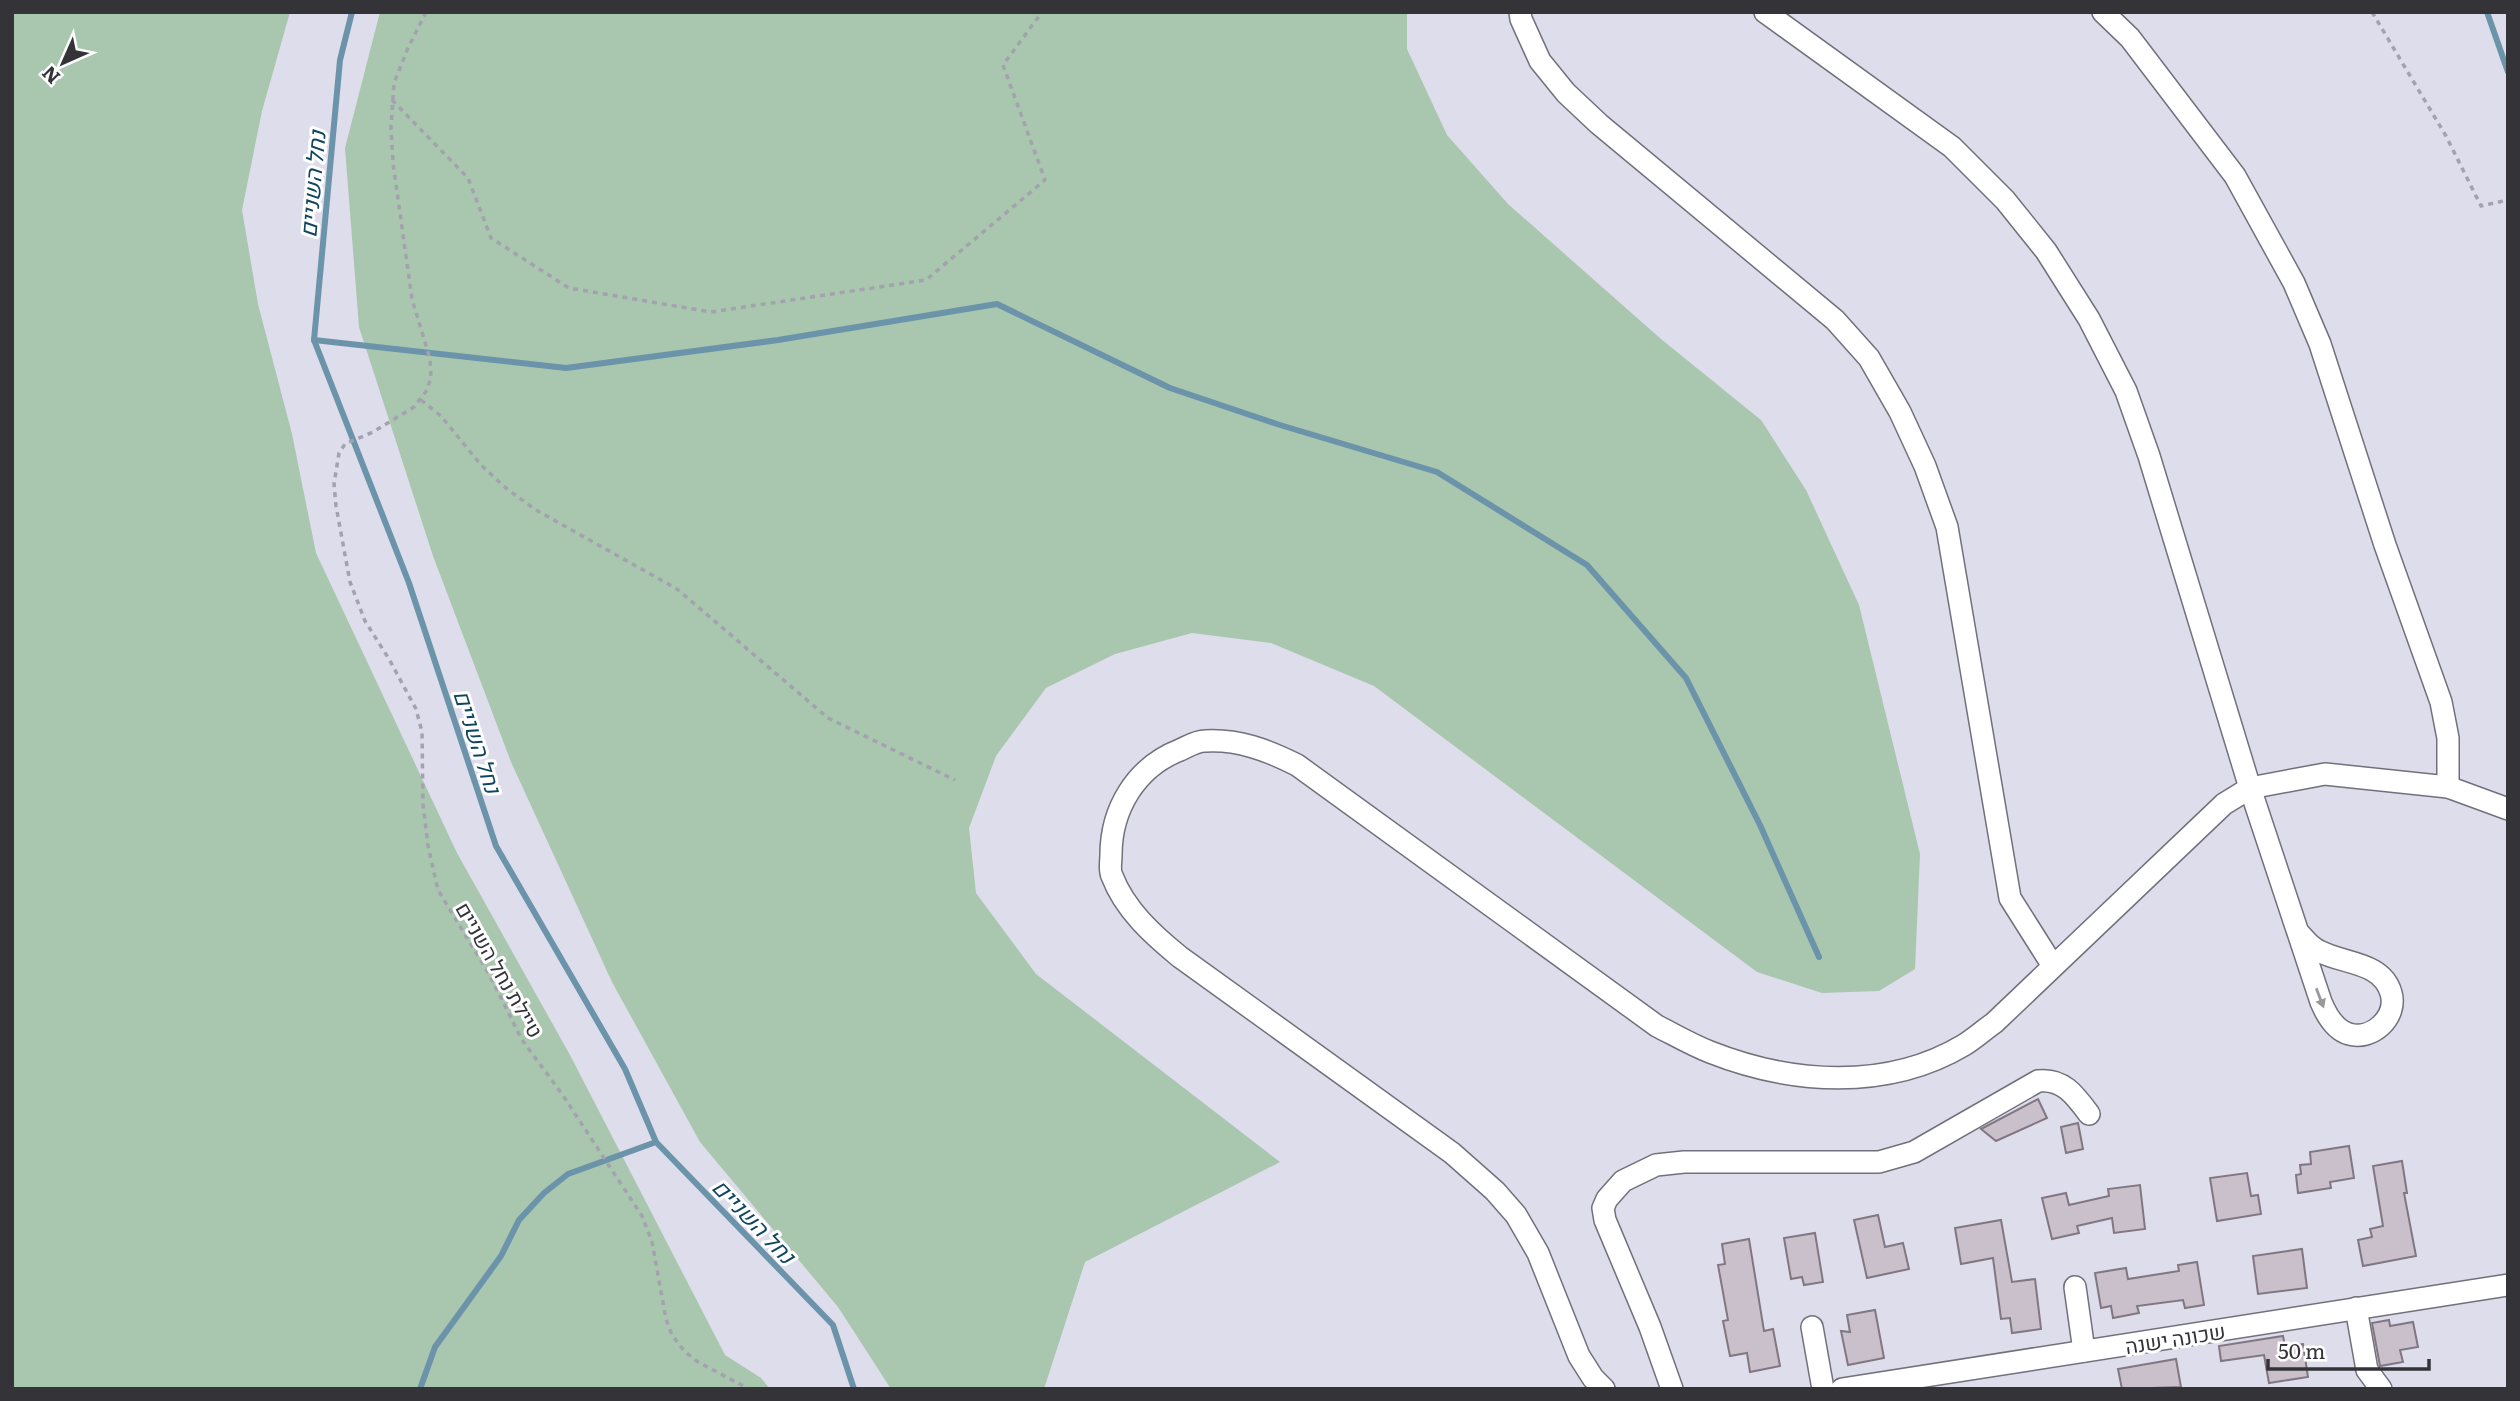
<svg xmlns="http://www.w3.org/2000/svg" width="2520" height="1401" font-family="Literata,Heebo,serif">
	<style>
		.green { fill: #a9c6af }
		.lines { fill: none; stroke-linecap: round; stroke-linejoin: round }
		.stream { stroke: #6b94ab; stroke-width: 6 }
		.building { fill: #cac0cb; stroke: #817782; stroke-width: 2 }
		.minor-casing { stroke: #71707c; stroke-width: 24 }
		.path { stroke: #a3a2ae; stroke-width: 3.5; stroke-dasharray: 5 5; stroke-linecap: butt }
		.minor { stroke: #fff; stroke-width: 21 }
		.oneway { fill: #99999c }
		.labels { text-anchor: middle; dominant-baseline: central; stroke-width: 6; stroke-linejoin: round; paint-order: stroke }
		.street-label { font-size: 21px; fill: #333338; stroke: #fff }
		.water-label { font-size: 23px; font-style: italic; fill: #0f465f; stroke: #fff }
	</style>
	<rect width="100%" height="100%" fill="#deddec"/>
	<g class="green">
		<polygon points="12,12 290,12 262,111 242,210 258,304 292,434 316,553 457,853 570,1055 725,1355 761,1378 770,1389 12,1389"/>
		<polygon points="380,12 1407,12 1407,49 1447,135 1508,204 1661,339 1761,420 1806,490 1859,605 1920,854 1915,969 1879,991 1822,993 1757,972 1374,686 1271,643 1192,633 1115,654 1046,688 996,756 969,828 976,893 1036,974 1280,1162 1085,1262 1044,1389 891,1389 838,1307 700,1142 612,982 511,762 433,556 359,327 345,148"/>
	</g>
	<g class="lines">
		<g class="stream">
			<polyline points="352,12 340,60 314,340 409,583 496,846 625,1069 656,1142 833,1325 854,1389"/>
			<polyline points="2487,12 2508,72"/>
			<polyline points="314,340 566,368 778,340 997,304 1170,388 1280,425 1437,472 1587,565 1686,678 1760,825 1819,957"/>
			<polyline points="420,1389 435,1347 501,1256 519,1220 544,1193 568,1174 656,1142"/>
		</g>
	</g>
	<g class="building">
		<polygon points="2038,1099 2047,1118 1996,1141 1981,1129"/>
		<polygon points="2078,1123 2083,1149 2066,1153 2061,1127"/>
		<polygon points="2349,1146 2354,1178 2330,1182 2331,1188 2298,1193 2296,1175 2301,1174 2300,1165 2311,1164 2310,1152"/>
		<polygon points="2402,1161 2407,1193 2404,1193 2416,1256 2363,1266 2358,1240 2372,1237 2370,1229 2383,1226 2373,1166"/>
		<polygon points="2247,1173 2251,1196 2258,1195 2261,1214 2217,1221 2210,1178"/>
		<polygon points="2140,1185 2145,1229 2114,1233 2112,1218 2077,1226 2079,1233 2052,1239 2042,1198 2066,1193 2069,1205 2109,1196 2108,1189"/>
		<polygon points="1878,1215 1885,1247 1903,1243 1909,1269 1867,1278 1854,1220"/>
		<polygon points="2001,1220 2012,1282 2035,1279 2041,1329 2012,1333 2010,1318 2001,1319 1993,1258 1961,1264 1955,1228"/>
		<polygon points="1815,1233 1823,1282 1804,1285 1802,1277 1791,1279 1784,1238"/>
		<polygon points="1749,1239 1764,1331 1773,1329 1780,1366 1750,1372 1747,1353 1730,1356 1723,1321 1728,1320 1718,1265 1725,1264 1722,1244"/>
		<polygon points="2302,1249 2307,1288 2258,1294 2253,1256"/>
		<polygon points="2197,1262 2204,1305 2185,1308 2183,1300 2137,1306 2139,1313 2113,1318 2111,1306 2101,1308 2095,1273 2126,1268 2128,1279 2179,1271 2178,1265"/>
		<polygon points="1875,1310 1884,1358 1848,1365 1841,1331 1850,1332 1847,1315"/>
		<polygon points="2389,1320 2390,1326 2413,1322 2418,1347 2400,1350 2403,1362 2380,1366 2372,1323"/>
		<polygon points="2283,1336 2285,1346 2303,1344 2308,1377 2269,1383 2264,1355 2221,1361 2219,1346"/>
		<polygon points="2176,1359 2181,1387 2122,1389 2118,1369"/>
	</g>
	<g class="lines">
		<g class="minor-casing">
			<g id="minor">
				<polyline points="1520,12 1521,19 1540,61 1566,93 1599,124 1835,320 1869,358 1900,412 1925,466 1947,527 2010,898 2053,966"/>
				<path d="M1765 12 1952 147 2005 200 2046 251 2089 319 2126 391 2149 456 2250 788 2321 1002C2326 1014 2335 1030 2349 1034 2372 1041 2398 1017 2391 993 2382 961 2342 964 2319 951 2310 947 2305 940 2299 933"/>
				<polyline points="2103,12 2130,38 2235,176 2294,283 2320,344 2385,545 2441,702 2448,738 2448,787"/>
				<polyline points="2075,1287 2084,1351"/>
				<polyline points="2356,1308 2367,1370 2381,1389"/>
				<polyline points="1812,1327 1823,1389"/>
				<path d="M1604 1389 1593 1378 1579 1356 1538 1253 1516 1215 1495 1191 1452 1153 1180 957C1153 935 1125 910 1112 876 1109 870 1111 862 1111 855 1111 809 1136 767 1180 750 1187 747 1196 741 1205 741 1238 739 1267 750 1297 765L1657 1026C1675 1035 1692 1045 1710 1052 1791 1084 1887 1091 1964 1045 1974 1039 1984 1030 1994 1023L2224 804 2250 788 2325 774 2448 787 2508 809"/>
				<path d="M1672 1389 1650 1327 1605 1220 1603 1208 1607 1199 1623 1181 1656 1165 1684 1162H1879L1914 1152 2038 1081C2063 1078 2075 1095 2089 1114"/>
				<polyline points="1842,1389 2508,1285"/>
			</g>
		</g>
		<g class="path">
			<polyline points="426,12 408,48 394,83 391,128 393,163 412,299 430,359 431,377 427,390 414,407 373,432 345,444 339,453 334,484 336,506 350,582 365,621 389,659 416,709 422,732 423,804 428,846 438,890 489,974 522,1040 562,1094 642,1216 652,1242 666,1319 672,1335 685,1352 698,1362 749,1389"/>
			<polyline points="2372,12 2446,136 2481,206 2508,200"/>
			<polyline points="392,100 468,178 491,238 569,288 711,312 926,280 1045,180 1003,65 1042,12"/>
			<polyline points="421,400 441,416 481,465 507,489 536,510 677,589 828,718 955,780"/>
		</g>
		<use href="#minor" class="minor"/>
	</g>
	<defs><path id="oneway-solid" d="M-6-.8H1V-3.2L6.5 0L1 3.2V.8H-6Z" transform="scale(1.75)"/></defs>
	<use class="oneway" href="#oneway-solid" transform="translate(2320 998) rotate(69)"/>
	<g class="labels">
		<g class="street-label">
			<text transform="translate(501 969) rotate(60)">טיילת נחל השניים</text>
			<text transform="translate(2175 1337) rotate(-9)">שכונה ישנה</text>
		</g>
		<g class="water-label">
			<text transform="translate(311 184) rotate(-85)">נחל השניים</text>
			<text transform="translate(479 741) rotate(72)">נחל השניים</text>
			<text transform="translate(755 1220) rotate(46)">נחל השניים</text>
		</g>
	</g>
	<rect width="2520" height="1401" fill="none" stroke="#333338" stroke-width="28"/>
	<g transform="translate(63 63) rotate(225)" stroke="#ffffff" stroke-width="5" paint-order="stroke">
	<path d="M0-5L12 26L0 18L-12 26Z" fill="#333338"/>
	<text y="-10" font-size="19" font-weight="bold" text-anchor="middle" fill="#333338">N</text>
	</g>
	<path d="M2268 1359v10h161v-10" fill="none" stroke="#333338" stroke-width="3.5"/>
	<text x="2278" y="1359" font-size="21" fill="#333338" stroke="#ffffff" stroke-width="5" paint-order="stroke">50 m</text>
</svg>
